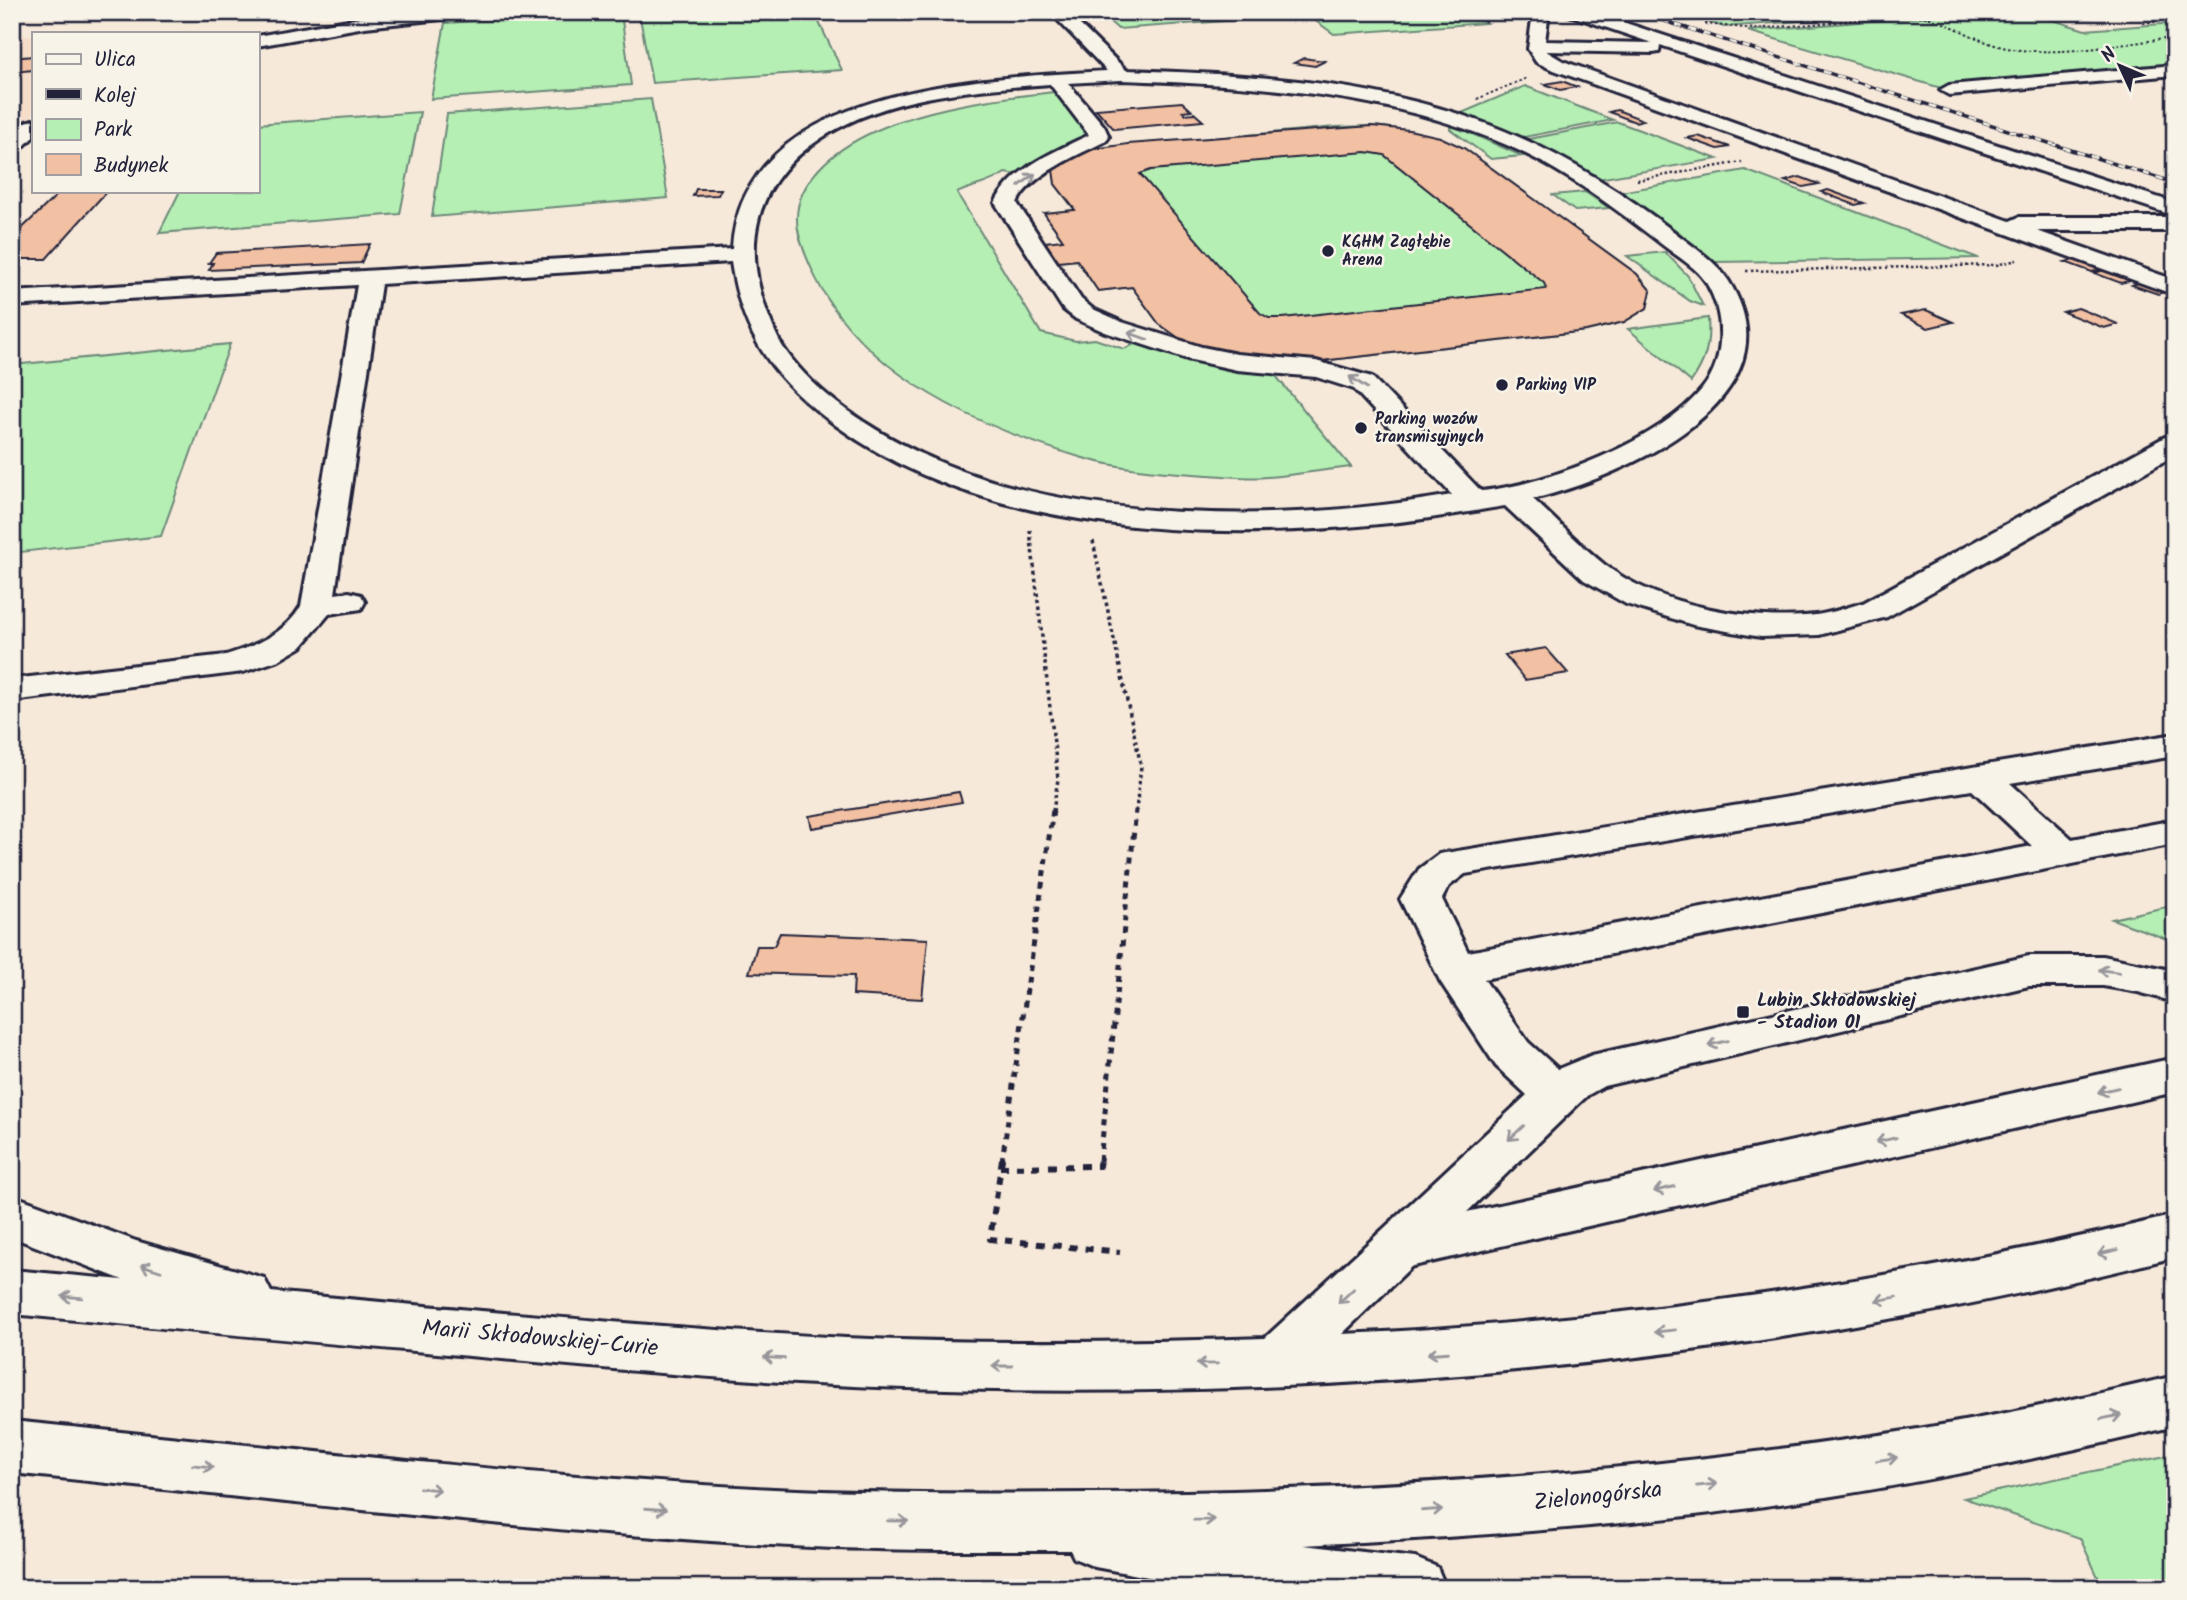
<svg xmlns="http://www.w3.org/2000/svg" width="2187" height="1600" font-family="Kalam,sans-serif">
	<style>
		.built { fill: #f5ddc9 }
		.green { fill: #b5efb4; stroke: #6c8878; stroke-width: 2 }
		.building { fill: #f2c0a2; stroke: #22223b; stroke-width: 2; fill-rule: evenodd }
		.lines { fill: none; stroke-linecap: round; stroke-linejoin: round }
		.minor-casing { stroke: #22223b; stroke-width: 6 }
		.major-casing { stroke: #22223b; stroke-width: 6 }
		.path-far4 { stroke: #22223b; stroke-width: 2; stroke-dasharray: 2.5 2.5; stroke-linecap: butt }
		.path-far3 { stroke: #22223b; stroke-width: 2.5; stroke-dasharray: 2.5 2.5; stroke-linecap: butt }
		.path-far2 { stroke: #22223b; stroke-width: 3.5; stroke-dasharray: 3.5 3.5; stroke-linecap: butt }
		.path-far1 { stroke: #22223b; stroke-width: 5; stroke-dasharray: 6 6; stroke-linecap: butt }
		.path { stroke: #22223b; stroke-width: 6; stroke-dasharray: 8 8; stroke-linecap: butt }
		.minor { fill: #f7f3e8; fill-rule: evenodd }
		.major { fill: #f7f3e8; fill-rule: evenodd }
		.rail-casing { stroke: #22223b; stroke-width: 3.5 }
		.rail { stroke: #f7f3e8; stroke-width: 2.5; stroke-dasharray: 7; stroke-linecap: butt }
		.oneway { stroke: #97959a }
		.poi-dot { fill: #22223b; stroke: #f7f3e8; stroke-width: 2.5 }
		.labels { text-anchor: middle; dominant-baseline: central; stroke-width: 5; stroke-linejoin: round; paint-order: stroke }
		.far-poi-label { font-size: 16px; font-weight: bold; fill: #22223b; stroke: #f7f3e8; text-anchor: start }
		.poi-label { font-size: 19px; font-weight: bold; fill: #22223b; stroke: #f7f3e8; text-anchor: start }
		.near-street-label { font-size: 23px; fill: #22223b; stroke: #f7f3e8 }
	</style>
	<rect width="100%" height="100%" fill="#f6e9da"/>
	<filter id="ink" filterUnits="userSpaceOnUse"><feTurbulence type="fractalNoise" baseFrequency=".0143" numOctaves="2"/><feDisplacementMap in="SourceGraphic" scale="14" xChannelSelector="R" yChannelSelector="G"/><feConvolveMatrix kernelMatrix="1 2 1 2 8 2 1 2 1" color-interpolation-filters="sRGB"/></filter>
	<g filter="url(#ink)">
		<polygon class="built" points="33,35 33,116 12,132 12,37"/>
		<g class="green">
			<polygon points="639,12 814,12 842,70 652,83"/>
			<polygon points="1099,12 1274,12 1281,17 1118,29"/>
			<polygon points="1303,12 1467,12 1486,23 1334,34"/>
			<polygon points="1675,12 1915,12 1724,27"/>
			<polygon points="1981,12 2027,12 2085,30 2175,23 2175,67 1941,88 1748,31"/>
			<polygon points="621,13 631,85 431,99 445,23"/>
			<polygon points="1525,86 1613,120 1519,138 1457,115"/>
			<path d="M1054 92 1085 130V138L1040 159 1019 175 1005 173C990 184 974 185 957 193L1041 333 1076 341 1095 339 1124 349 1139 342 1204 363 1271 370 1351 467C1323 470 1295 475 1267 477 1248 479 1228 476 1209 475 1167 472 1124 470 1083 458 977 427 853 372 809 263 799 240 791 217 803 192 841 116 979 100 1054 92Z"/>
			<polygon points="651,99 668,198 432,217 447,114"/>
			<polygon points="420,112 400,214 159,233 180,191 257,191 257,124"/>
			<polygon points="1618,122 1717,159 1598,179 1524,140"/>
			<polygon points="1450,124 1522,156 1491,159 1450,129"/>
			<path d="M1372 126C1405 129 1433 134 1464 148L1637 274 1651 291 1647 308 1624 322 1586 331 1321 361H1270L1159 324 1132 287 1098 291 1077 260 1058 262 1045 242 1063 240 1044 213 1075 210 1055 184 1068 158 1094 149 1335 127Z"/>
			<polygon points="1745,170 1978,258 1979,258 1714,262 1676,230 1620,192"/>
			<polygon points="1585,192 1609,208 1575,211 1553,195"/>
			<polygon points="1665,252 1688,276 1703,306 1690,301 1627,256"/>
			<path d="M1708 318C1710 344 1706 361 1691 382L1628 329Z"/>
			<polygon points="230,344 161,536 12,553 12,365"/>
			<polygon points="2175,905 2175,942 2112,919"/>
			<polygon points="2175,1454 2175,1588 2103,1588 2080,1538 1964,1498"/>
		</g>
		<g class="building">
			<polygon points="2066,12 2099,12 2110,16 2083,18"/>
			<polygon points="33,56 33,70 12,72 12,58"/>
			<polygon points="1304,58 1310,59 1325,61 1315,66 1294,63"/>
			<polygon points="1562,81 1577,87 1560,90 1545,84"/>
			<polygon points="1182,102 1191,110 1182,111 1185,114 1194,113 1203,121 1114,129 1096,109"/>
			<polygon points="1617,110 1643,120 1635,122 1609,112"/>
			<path d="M1372 126 1409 130 1440 137 1464 148 1637 274 1651 291 1647 308 1624 322 1586 331 1321 361H1270L1222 355 1183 341 1159 324 1132 287 1098 291 1077 260 1058 262 1045 242 1063 240 1044 213 1075 210 1055 184 1053 170 1068 158 1094 149 1128 144ZM1366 152 1384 155 1544 283 1546 289 1283 318H1269L1260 313 1140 174 1151 170Z"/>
			<polygon points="1698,136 1730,147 1718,149 1687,138"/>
			<polygon points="1800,177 1819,184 1803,187 1785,181"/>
			<polygon points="696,189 721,189 718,195 693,196"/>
			<polygon points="1828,190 1864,203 1855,205 1821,192"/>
			<polygon points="61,191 107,191 46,259 12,259 12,238"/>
			<polygon points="370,244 361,263 209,270 213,263 209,263 216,253"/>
			<polygon points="2083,258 2110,267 2092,272 2065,262"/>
			<polygon points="2112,268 2140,278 2121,283 2094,273"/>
			<polygon points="2144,281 2170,290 2158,294 2132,285"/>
			<polygon points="2078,308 2118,324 2104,328 2063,312"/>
			<polygon points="1926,310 1953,322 1928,328 1901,315"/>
			<polygon points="1546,648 1568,673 1525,680 1505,655"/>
			<polygon points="959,792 962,802 812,828 809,816"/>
			<polygon points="780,933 928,939 922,999 853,995 854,976 749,973 757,946 774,946"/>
		</g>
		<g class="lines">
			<g class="minor-casing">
				<g id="minor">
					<polygon points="412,12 468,12 460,17 365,27 257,46 257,36 365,17"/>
					<path d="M1050 12H1067L1126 70C1243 74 1364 80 1476 120 1550 146 1615 186 1677 234 1696 249 1714 260 1728 280 1805 399 1620 478 1533 499 1557 521 1580 545 1605 565 1658 606 1751 622 1816 615 1832 613 1848 607 1863 603L2165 437 2175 435V455L1887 617 1819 635 1761 637 1693 625 1626 604 1584 580 1505 506C1467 512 1429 519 1390 523 1211 542 987 535 837 426 776 382 742 337 731 262L381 284 335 594 349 592 361 595 365 602 361 609 329 614 301 647 279 660 243 672 12 701V679L226 655C255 646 285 634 301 606L357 285 12 306V292L732 249C742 84 986 78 1107 71ZM1121 80C1252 85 1387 92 1509 146 1566 171 1615 208 1664 246 1679 258 1697 267 1707 284 1725 315 1726 360 1702 389 1660 441 1546 485 1481 491L1372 377 1316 361 1237 354 1202 347 1122 322 1093 309 1081 299 1017 203C1029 175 1080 154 1106 141L1109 137 1104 126 1068 83ZM1050 84 1089 135C1056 151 1012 168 995 203L1063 309 1076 319 1105 332 1187 359 1237 370 1316 377 1354 389 1452 495C1291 523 1072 526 922 454 873 431 816 395 785 350 777 339 772 324 767 312 743 248 753 189 810 146 876 96 970 90 1050 84Z"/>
					<polygon points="1533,12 1549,12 1545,41 1652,43 1569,15 1567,12 1592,12 2175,203 2175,216 1660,45 1659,52 1653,53 1546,51 1563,61 2010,221 2019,217 2175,217 2175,231 2037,231 2175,280 2175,295 1551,69 1536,62 1528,49"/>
					<polygon points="2175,65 2175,75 1949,95 1940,90 1949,85"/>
					<polygon points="33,120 33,137 19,151 12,153 12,136 26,122"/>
					<path d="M2175 734V756L2010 783 2072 839 2175 820V844L1484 979 1528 1042 1558 1069 1592 1055 2029 956H2103L2175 971V1002L2138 992 2103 986H2029L1604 1086 1588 1095 1574 1108 1467 1212 2175 1058V1092L1396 1270 1378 1264 1370 1249 1378 1234 1527 1095 1496 1066 1440 981 1400 899 1419 869 1439 854ZM1972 790 2032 846 1468 952 1442 899 1449 886 1465 874Z"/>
				</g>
			</g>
			<g class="major-casing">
				<g id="major">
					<path d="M12 1195 136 1241 264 1278 271 1292C462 1309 654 1328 846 1338 986 1344 1125 1343 1265 1338L1378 1234 1396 1228 1414 1234 1422 1249 1414 1264 1342 1334C1623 1321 1901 1281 2175 1215V1257C1761 1362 1332 1402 906 1388 753 1383 600 1368 448 1354 303 1341 158 1328 12 1314V1270L123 1280 12 1237Z"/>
					<path d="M2175 1376V1426C2051 1456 1926 1482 1800 1501 1635 1526 1469 1537 1303 1545L1415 1558 1437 1567 1446 1588H1207L1095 1567 1074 1558 1070 1550C971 1550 871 1551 772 1545 518 1530 265 1499 12 1473V1421C266 1446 519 1476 774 1489 880 1494 985 1494 1091 1493 1368 1492 1644 1473 1918 1429 2004 1415 2090 1396 2175 1376Z"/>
				</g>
			</g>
			<g class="path-far4">
				<polyline points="2143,23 2175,20"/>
				<path d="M1705 24 1754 29 1916 15C1949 20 1975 42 2007 48 2063 58 2120 43 2175 38"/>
				<polyline points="1477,99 1527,78"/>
			</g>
			<g class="path-far3">
				<polyline points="1637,180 1742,162"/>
				<polyline points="1746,271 1996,265 2017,260"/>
			</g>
			<g class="path-far2">
				<polyline points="1030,530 1058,779 1053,811"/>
				<polyline points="1093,541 1141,766 1136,811"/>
			</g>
			<g class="path-far1">
				<polyline points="1002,1161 1053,810"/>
				<polyline points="1100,1161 1136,810"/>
			</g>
			<g class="path">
				<polyline points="1002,1159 990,1239 1120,1252"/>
				<polyline points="1000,1167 1099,1166 1100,1159"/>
			</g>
			<use href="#minor" class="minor"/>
			<use href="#major" class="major"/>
			<g class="rail-casing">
				<polyline id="rail" points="1636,12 2175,183"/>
			</g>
			<use href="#rail" class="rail"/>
		</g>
		<defs><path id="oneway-shaft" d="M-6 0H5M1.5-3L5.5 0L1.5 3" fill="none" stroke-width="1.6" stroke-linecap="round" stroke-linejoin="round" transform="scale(1.75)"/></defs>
		<g class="oneway">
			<use href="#oneway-shaft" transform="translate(1027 180) rotate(-38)"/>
			<use href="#oneway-shaft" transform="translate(1138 336) rotate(-160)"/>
			<use href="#oneway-shaft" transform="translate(1358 382) rotate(-147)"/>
			<use href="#oneway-shaft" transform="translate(2109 971) rotate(-173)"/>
			<use href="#oneway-shaft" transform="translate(1718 1043) rotate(167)"/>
			<use href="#oneway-shaft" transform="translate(2108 1090) rotate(167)"/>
			<use href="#oneway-shaft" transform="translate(1516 1133) rotate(137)"/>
			<use href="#oneway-shaft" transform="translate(1886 1140) rotate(167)"/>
			<use href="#oneway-shaft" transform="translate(1664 1189) rotate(167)"/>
			<use href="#oneway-shaft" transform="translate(2108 1252) rotate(167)"/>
			<use href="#oneway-shaft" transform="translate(151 1268) rotate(-162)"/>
			<use href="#oneway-shaft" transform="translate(1346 1296) rotate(137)"/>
			<use href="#oneway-shaft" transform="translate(72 1297) rotate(-175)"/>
			<use href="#oneway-shaft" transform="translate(1886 1299) rotate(170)"/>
			<use href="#oneway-shaft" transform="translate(1665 1331) rotate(174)"/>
			<use href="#oneway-shaft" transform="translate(1438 1353) rotate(176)"/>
			<use href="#oneway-shaft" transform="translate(774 1358) rotate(-177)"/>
			<use href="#oneway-shaft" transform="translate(1207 1364) rotate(179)"/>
			<use href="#oneway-shaft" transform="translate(1002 1366) rotate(-180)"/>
			<use href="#oneway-shaft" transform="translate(2111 1417) rotate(-12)"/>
			<use href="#oneway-shaft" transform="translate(1887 1459) rotate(-9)"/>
			<use href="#oneway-shaft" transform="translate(203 1466) rotate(6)"/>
			<use href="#oneway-shaft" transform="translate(1707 1485) rotate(-6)"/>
			<use href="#oneway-shaft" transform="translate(430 1489) rotate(6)"/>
			<use href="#oneway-shaft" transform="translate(656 1509) rotate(4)"/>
			<use href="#oneway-shaft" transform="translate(1432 1510) rotate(-4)"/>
			<use href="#oneway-shaft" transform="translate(1204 1520) rotate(-1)"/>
			<use href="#oneway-shaft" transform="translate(898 1521) rotate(1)"/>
		</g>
	</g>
	<g class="poi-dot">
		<circle cx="1328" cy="251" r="7"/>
		<circle cx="1502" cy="385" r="7"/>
		<circle cx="1361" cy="428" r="7"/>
		<rect x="1736" y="1005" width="14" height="14" rx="3.5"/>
	</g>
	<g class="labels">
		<g class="far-poi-label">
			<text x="1342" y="242">KGHM Zagłębie<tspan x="1342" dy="18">Arena</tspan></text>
			<text x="1516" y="385">Parking VIP</text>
			<text x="1375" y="419">Parking wozów<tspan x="1375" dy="18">transmisyjnych</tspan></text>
		</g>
		<g class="poi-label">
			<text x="1757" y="1001">Lubin Skłodowskiej<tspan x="1757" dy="22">- Stadion 01</tspan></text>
		</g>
		<g class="near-street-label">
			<text transform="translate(540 1339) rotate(5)">Marii Skłodowskiej-Curie</text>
			<text transform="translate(1598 1497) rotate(-6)">Zielonogórska</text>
		</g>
	</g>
	<rect width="2187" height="1600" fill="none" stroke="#f7f3e8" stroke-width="42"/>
	<rect x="21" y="21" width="2145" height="1558" fill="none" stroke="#22223b" stroke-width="2.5" filter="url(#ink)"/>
	<rect x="32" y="32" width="228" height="161" fill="#f7f3e8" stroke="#a29fa3" stroke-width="2"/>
	<rect x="46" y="54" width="35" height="10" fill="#f7f3e8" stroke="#a29fa3" stroke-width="2"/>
	<text x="94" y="66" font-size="21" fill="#22223b">Ulica</text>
	<rect x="46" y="89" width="35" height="10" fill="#22223b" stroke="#a29fa3" stroke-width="2"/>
	<text x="94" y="102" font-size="21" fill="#22223b">Kolej</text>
	<rect x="46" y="119" width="35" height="21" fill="#b5efb4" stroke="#a29fa3" stroke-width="2"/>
	<text x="94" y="136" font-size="21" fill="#22223b">Park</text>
	<rect x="46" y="154" width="35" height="21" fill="#f2c0a2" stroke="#a29fa3" stroke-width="2"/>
	<text x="94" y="172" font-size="21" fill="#22223b">Budynek</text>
	<g transform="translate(2120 66) rotate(314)" stroke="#f7f3e8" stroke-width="5" paint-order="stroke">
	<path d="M0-5L12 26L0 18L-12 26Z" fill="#22223b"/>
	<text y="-10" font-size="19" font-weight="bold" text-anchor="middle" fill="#22223b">N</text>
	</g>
</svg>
